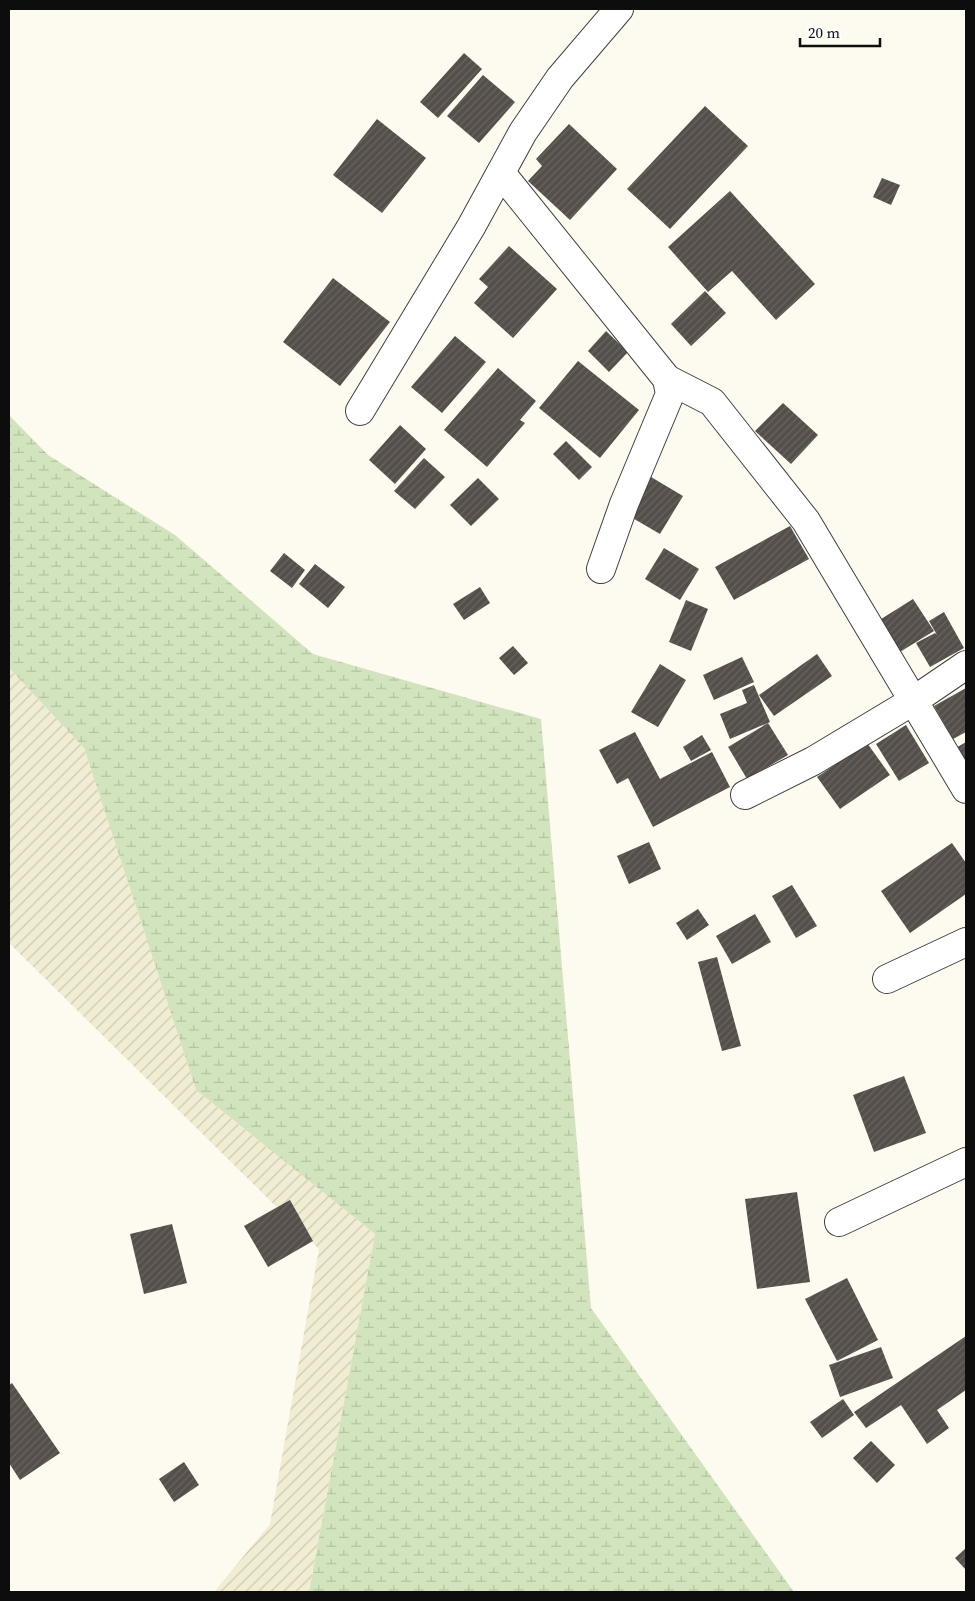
<svg xmlns="http://www.w3.org/2000/svg" width="975" height="1601" font-family="'Source Serif 4',serif">
	<style>
		.farmland { fill: url(#farmland-furrows) }
		.wetland { fill: url(#wetland-marsh) }
		.building { fill: url(#building-hatch) }
		.lines { fill: none; stroke-linecap: round; stroke-linejoin: round }
		.minor-casing { stroke: #404040; stroke-width: 30 }
		.minor { stroke: #fff; stroke-width: 28 }
	</style>
	<defs>
		<pattern id="farmland-furrows" width="10" height="10" patternUnits="userSpaceOnUse" patternTransform="scale(1.25)"><rect width="10" height="10" fill="#f1edd2"/><path d="M-1 1l2-2M0 10L10 0M9 11l2-2" fill="none" stroke="#cdcab3"/></pattern>
		<pattern id="wetland-marsh" width="20" height="14" patternUnits="userSpaceOnUse" patternTransform="scale(1.25)"><rect width="20" height="14" fill="#d2e4bd"/><path d="M1 5h8M5 5V1M11 12h8M15 12V8" fill="none" stroke="#b3c2a1"/></pattern>
		<pattern id="building-hatch" width="6" height="6" patternUnits="userSpaceOnUse" patternTransform="scale(1.25)"><rect width="6" height="6" fill="#554f4b"/><path d="M-1 1l2-2M0 6l6-6M5 7l2-2" fill="none" stroke="#686460"/></pattern>
	</defs>
	<rect width="100%" height="100%" fill="#fdfaf0"/>
	<polygon class="farmland" points="9,668 84,748 196,1090 375,1234 309,1592 214,1592 270,1524 319,1249 9,943"/>
	<polygon class="wetland" points="9,415 48,455 175,535 313,654 541,719 591,1308 794,1592 309,1592 375,1234 196,1090 84,748 9,668"/>
	<g class="building">
		<polygon points="464,53 482,69 438,118 420,102"/>
		<polygon points="483,75 515,102 479,143 447,116"/>
		<polygon points="705,106 748,146 670,229 627,189"/>
		<polygon points="377,119 426,158 382,213 333,175"/>
		<polygon points="569,124 617,169 570,220 528,181 542,166 536,159"/>
		<polygon points="882,178 900,185 891,205 873,197"/>
		<polygon points="730,191 815,284 776,320 732,271 708,292 668,247"/>
		<polygon points="509,246 557,289 513,338 474,303 488,287 479,279"/>
		<polygon points="333,278 390,322 340,386 283,342"/>
		<polygon points="705,291 726,313 691,346 671,324"/>
		<polygon points="606,331 628,352 609,372 588,351"/>
		<polygon points="455,336 486,362 442,413 411,387"/>
		<polygon points="578,361 639,410 600,458 539,408"/>
		<polygon points="498,368 536,401 520,420 525,423 487,467 444,430"/>
		<polygon points="783,403 818,435 791,464 755,431"/>
		<polygon points="400,425 426,449 395,484 369,460"/>
		<polygon points="566,441 592,467 579,480 553,454"/>
		<polygon points="424,458 445,477 415,509 394,491"/>
		<polygon points="646,474 683,496 660,534 624,513"/>
		<polygon points="478,478 499,499 471,526 450,505"/>
		<polygon points="790,526 809,559 734,600 715,567"/>
		<polygon points="664,548 699,569 680,600 645,579"/>
		<polygon points="284,553 305,570 292,588 270,571"/>
		<polygon points="315,564 345,587 328,608 299,584"/>
		<polygon points="480,587 490,603 464,620 453,604"/>
		<polygon points="913,599 934,631 882,663 862,631"/>
		<polygon points="686,600 708,609 691,651 669,642"/>
		<polygon points="944,612 964,648 930,667 916,643 935,633 937,635 929,621"/>
		<polygon points="513,646 528,663 514,675 499,658"/>
		<polygon points="817,654 832,676 774,716 759,695"/>
		<polygon points="742,657 754,682 714,700 703,675"/>
		<polygon points="660,664 686,680 658,727 631,712"/>
		<polygon points="754,685 770,722 730,739 720,714 747,703 742,690"/>
		<polygon points="966,688 966,732 953,739 934,706"/>
		<polygon points="768,723 788,755 747,779 728,747"/>
		<polygon points="906,725 929,763 899,781 876,744"/>
		<polygon points="635,732 660,779 712,752 730,787 653,827 628,778 617,784 599,750"/>
		<polygon points="702,735 711,750 691,761 683,747"/>
		<polygon points="966,742 966,781 949,752"/>
		<polygon points="867,743 890,775 840,809 817,777"/>
		<polygon points="649,842 661,869 629,884 617,856"/>
		<polygon points="952,843 966,863 966,894 910,933 881,891"/>
		<polygon points="792,885 817,926 796,938 772,896"/>
		<polygon points="698,909 709,925 687,940 676,923"/>
		<polygon points="755,914 771,942 732,964 716,936"/>
		<polygon points="717,957 741,1046 722,1051 698,962"/>
		<polygon points="904,1076 926,1133 874,1152 853,1095"/>
		<polygon points="797,1192 810,1282 757,1289 745,1199"/>
		<polygon points="290,1200 313,1241 268,1267 244,1226"/>
		<polygon points="172,1224 187,1283 144,1294 130,1234"/>
		<polygon points="847,1278 878,1340 837,1361 805,1299"/>
		<polygon points="966,1336 966,1390 937,1410 949,1428 927,1444 901,1405 866,1428 854,1412"/>
		<polygon points="881,1347 893,1378 840,1397 829,1365"/>
		<polygon points="12,1383 60,1453 20,1480 9,1463 9,1385"/>
		<polygon points="843,1399 854,1415 822,1438 810,1422"/>
		<polygon points="871,1441 895,1465 877,1483 853,1458"/>
		<polygon points="184,1462 199,1485 174,1502 159,1479"/>
		<polygon points="966,1548 966,1570 955,1558"/>
	</g>
	<g class="lines">
		<g class="minor-casing">
			<g id="minor">
				<polyline points="501,173 667,379 670,394 624,504 601,569"/>
				<polyline points="667,379 712,402 806,521 966,789"/>
				<polyline points="360,411 471,227 523,132 560,78 619,9"/>
				<polyline points="745,795 813,761 913,701 966,665"/>
				<polyline points="887,979 966,942"/>
				<polyline points="839,1222 966,1162"/>
			</g>
		</g>
		<use href="#minor" class="minor"/>
	</g>
	<rect width="975" height="1601" fill="none" stroke="#0d0d0d" stroke-width="20"/>
	<path d="M800 38v8h80v-8" fill="none" stroke="#0d0d0d" stroke-width="2.5"/>
	<text x="808" y="38" font-size="15" fill="#0d0d0d" stroke="#ffffff" stroke-width="4" paint-order="stroke">20 m</text>
</svg>
